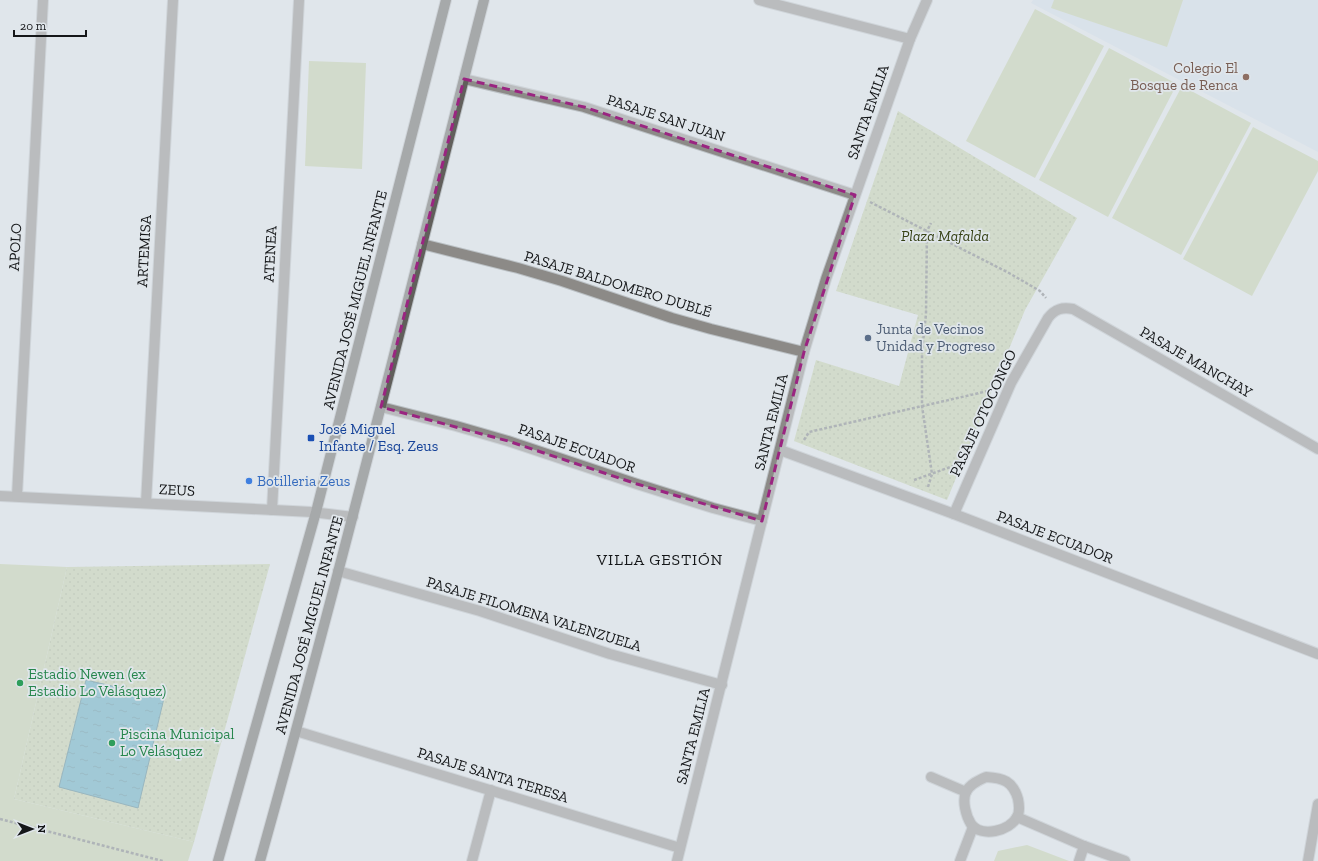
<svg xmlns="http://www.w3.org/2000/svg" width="1318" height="861" font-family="'Zilla Slab',serif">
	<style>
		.built { fill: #d1dde8 }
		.green { fill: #c1cfa6 }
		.park { fill: url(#park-dots) }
		.water { fill: url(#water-ripples); stroke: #427c8b }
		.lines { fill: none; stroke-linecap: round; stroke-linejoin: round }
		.street-casing { stroke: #bbc1c5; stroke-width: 12 }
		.secondary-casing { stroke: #bbc1c5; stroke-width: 12 }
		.path { stroke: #74787b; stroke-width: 2.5; stroke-dasharray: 3 2; stroke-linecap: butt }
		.street { stroke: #8c8a87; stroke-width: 10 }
		.secondary { stroke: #615f5b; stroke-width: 10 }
		.marked { fill: none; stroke: #9a2581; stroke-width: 3; stroke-dasharray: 8 5; stroke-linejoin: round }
		.education-dot { fill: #8d6e63; stroke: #e0e6eb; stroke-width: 1.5 }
		.service-dot { fill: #5c6f8a; stroke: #e0e6eb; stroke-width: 1.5 }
		.transit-dot { fill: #1a4fb4; stroke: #e0e6eb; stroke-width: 1.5 }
		.shop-dot { fill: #3f7fe0; stroke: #e0e6eb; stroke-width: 1.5 }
		.leisure-dot { fill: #2e9e5b; stroke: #e0e6eb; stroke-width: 1.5 }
		.labels { text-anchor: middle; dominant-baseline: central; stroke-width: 3.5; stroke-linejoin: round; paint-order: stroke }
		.education-label { font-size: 15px; fill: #785e54; stroke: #e0e6eb; text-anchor: end }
		.street-label { font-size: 15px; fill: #151719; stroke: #e0e6eb }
		.park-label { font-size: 15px; font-style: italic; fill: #364215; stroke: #e0e6eb }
		.service-label { font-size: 15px; fill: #4e5e75; stroke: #e0e6eb; text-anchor: start }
		.transit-label { font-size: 15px; fill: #164399; stroke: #e0e6eb; text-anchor: start }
		.shop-label { font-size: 15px; fill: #366cbe; stroke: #e0e6eb; text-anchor: start }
		.leisure-label { font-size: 15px; fill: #27864d; stroke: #e0e6eb; text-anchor: start }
		.neighbourhood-label { font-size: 16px; letter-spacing: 1px; fill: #151719; stroke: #e0e6eb }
	</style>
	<defs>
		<pattern id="park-dots" width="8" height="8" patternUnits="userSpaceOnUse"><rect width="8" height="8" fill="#c1cfa6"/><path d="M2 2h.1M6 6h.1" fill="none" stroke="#a5b18e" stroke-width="1.8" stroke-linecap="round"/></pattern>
		<pattern id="water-ripples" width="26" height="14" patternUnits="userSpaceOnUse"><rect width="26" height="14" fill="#56a7bc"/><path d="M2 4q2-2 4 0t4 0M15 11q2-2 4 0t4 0" fill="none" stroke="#468798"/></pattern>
	</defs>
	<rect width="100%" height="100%" fill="#e0e6eb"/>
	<polygon class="built" points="1033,0 1318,0 1318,152 1031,3"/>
	<g class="green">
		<polygon points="1054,0 1183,0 1167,47 1051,8"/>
		<polygon points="1035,9 1104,46 1035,178 966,141"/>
		<polygon points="1109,48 1177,84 1108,217 1039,180"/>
		<polygon points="309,61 366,63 362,169 305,166"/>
		<polygon points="1182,86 1251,123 1181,255 1112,218"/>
		<polygon points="1253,127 1318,161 1318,171 1252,296 1183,259"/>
		<polygon points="0,564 67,567 14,799 194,842 188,861 0,861"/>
		<polygon points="1027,845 1069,861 994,861 998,851"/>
	</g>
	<g class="park">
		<polygon points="898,111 1077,218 1025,310 947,500 794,441 816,360 899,386 918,315 836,291"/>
		<polygon points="270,564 194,842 14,799 67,567"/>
	</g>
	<polygon class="water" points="86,680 164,698 138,808 59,787"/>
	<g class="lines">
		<g class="street-casing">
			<g id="street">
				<polyline points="759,0 910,39"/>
				<polyline points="464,79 584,107 855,195"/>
				<polyline points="422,244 518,268 562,281 672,318 711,329 804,352"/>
				<polyline points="381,407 456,426 508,441 637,484 713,508 762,521"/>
				<polyline points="780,450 954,514 1318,654"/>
				<polyline points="0,496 312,512 353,517"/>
				<polyline points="17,496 43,0"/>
				<polyline points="146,503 173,0"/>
				<polyline points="272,510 299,0"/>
				<path d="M954 514 1011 383 1048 318C1055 309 1062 307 1073 309L1318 449"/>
				<polyline points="338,571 480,611 610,654 722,685"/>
				<polyline points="296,731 680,848"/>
				<polyline points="931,777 966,792"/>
				<path d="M986 777C1003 778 1013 781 1018 799 1019 804 1020 812 1017 817 1010 831 981 838 971 824 966 816 962 801 966 792 970 784 979 780 986 777Z"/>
				<polyline points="1017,817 1084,846 1125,861"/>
				<polyline points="472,861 491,790"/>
				<polyline points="677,861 804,352 826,279 910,39 927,0"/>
				<polyline points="960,861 973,827"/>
				<polyline points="1079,861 1084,846"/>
				<polyline points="1308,861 1318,804"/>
			</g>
		</g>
		<g class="secondary-casing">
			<g id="secondary">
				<polyline points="218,861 316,512 446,0"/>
				<path d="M260 861C340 575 411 287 484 0"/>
			</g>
		</g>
		<g class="path">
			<polyline points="870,202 1009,273 1040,291 1046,298"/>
			<polyline points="804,440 809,432 988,391"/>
			<polyline points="914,480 956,465"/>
			<polyline points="928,487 932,474 922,406 922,352 926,314 927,231 931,223"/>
			<polyline points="0,819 163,861"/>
		</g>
		<use href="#street" class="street"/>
		<use href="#secondary" class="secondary"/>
	</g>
	<path d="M0 0H1318V861H0ZM464 79 584 107 855 195 804 352 762 521 637 484 508 441 381 407Z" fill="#e0e6eb" fill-opacity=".55" fill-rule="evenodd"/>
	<path class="marked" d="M464 79 584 107 855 195 804 352 762 521 637 484 508 441 381 407Z"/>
	<circle class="education-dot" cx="1246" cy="77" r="4"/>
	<circle class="service-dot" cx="868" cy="338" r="4"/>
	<rect class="transit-dot" x="307" y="434" width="8" height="8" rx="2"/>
	<circle class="shop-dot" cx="249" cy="481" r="4"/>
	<g class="leisure-dot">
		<circle cx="20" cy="683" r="4"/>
		<circle cx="112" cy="743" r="4"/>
	</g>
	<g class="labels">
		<g class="education-label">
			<text x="1238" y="68">Colegio El<tspan x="1238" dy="17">Bosque de Renca</tspan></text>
		</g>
		<g class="street-label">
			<text transform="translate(868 112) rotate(-71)">SANTA EMILIA</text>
			<text transform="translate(666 118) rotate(18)">PASAJE SAN JUAN</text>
			<text transform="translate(15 247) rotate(-87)">APOLO</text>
			<text transform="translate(144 251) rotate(-87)">ARTEMISA</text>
			<text transform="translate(270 254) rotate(-87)">ATENEA</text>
			<text transform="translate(618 284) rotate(17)">PASAJE BALDOMERO DUBLÉ</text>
			<text transform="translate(355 300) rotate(-76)">AVENIDA JOSÉ MIGUEL INFANTE</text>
			<text transform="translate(1196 362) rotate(30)">PASAJE MANCHAY</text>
			<text transform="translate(983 413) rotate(-65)">PASAJE OTOCONGO</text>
			<text transform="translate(771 422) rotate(-76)">SANTA EMILIA</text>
			<text transform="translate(577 448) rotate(19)">PASAJE ECUADOR</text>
			<text transform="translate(177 490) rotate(3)">ZEUS</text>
			<text transform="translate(1055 537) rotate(21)">PASAJE ECUADOR</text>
			<text transform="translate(534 614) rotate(17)">PASAJE FILOMENA VALENZUELA</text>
			<text transform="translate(309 625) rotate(-75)">AVENIDA JOSÉ MIGUEL INFANTE</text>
			<text transform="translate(693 736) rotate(-76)">SANTA EMILIA</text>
			<text transform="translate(493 775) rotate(17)">PASAJE SANTA TERESA</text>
		</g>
		<g class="park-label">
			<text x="945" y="236">Plaza Mafalda</text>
		</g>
		<g class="service-label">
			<text x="876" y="329">Junta de Vecinos<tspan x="876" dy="17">Unidad y Progreso</tspan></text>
		</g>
		<g class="transit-label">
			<text x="319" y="429">José Miguel<tspan x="319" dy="17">Infante / Esq. Zeus</tspan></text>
		</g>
		<g class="shop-label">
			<text x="257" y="481">Botilleria Zeus</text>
		</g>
		<g class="leisure-label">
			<text x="28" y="674">Estadio Newen (ex<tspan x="28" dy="17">Estadio Lo Velásquez)</tspan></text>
			<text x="120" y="734">Piscina Municipal<tspan x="120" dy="17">Lo Velásquez</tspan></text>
		</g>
		<g class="neighbourhood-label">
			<text x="660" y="559">VILLA GESTIÓN</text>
		</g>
	</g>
	<g transform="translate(32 829) rotate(90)" stroke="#e0e6eb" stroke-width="3" paint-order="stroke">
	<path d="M0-3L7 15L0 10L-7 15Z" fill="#151719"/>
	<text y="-6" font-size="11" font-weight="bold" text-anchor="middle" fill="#151719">N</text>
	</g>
	<path d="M14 30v6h72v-6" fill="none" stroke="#151719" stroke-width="2"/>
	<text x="20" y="30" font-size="12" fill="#151719" stroke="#e0e6eb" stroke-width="3" paint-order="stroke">20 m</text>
</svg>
